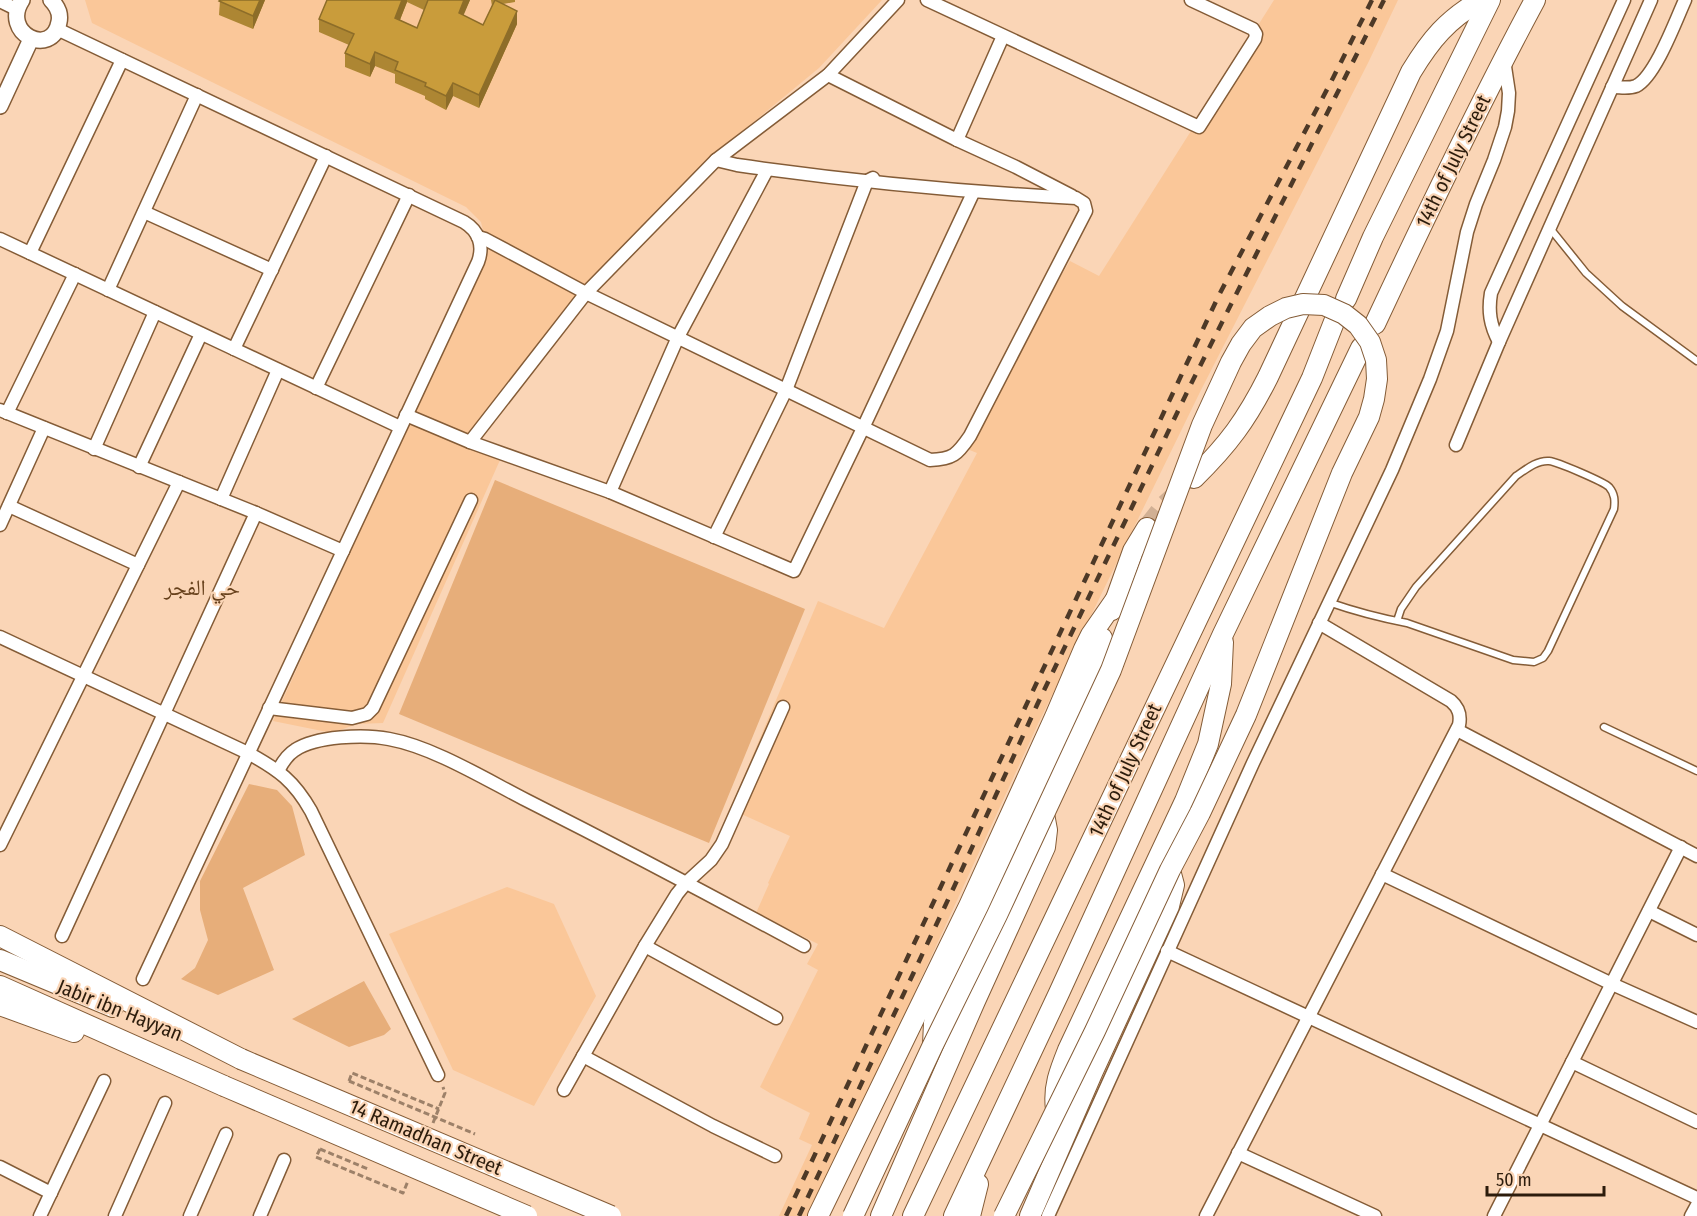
<svg xmlns="http://www.w3.org/2000/svg" width="1697" height="1216" font-family="'Fira Sans Condensed','Noto Naskh Arabic',sans-serif">
	<style>
		.built { fill: #fac799 }
		.green { fill: #e7ae7a }
		.lines { fill: none; stroke-linecap: round; stroke-linejoin: round }
		.primary-tunnel { stroke: #d1b094; stroke-width: 20; stroke-dasharray: 20 10; stroke-linecap: butt }
		.service-casing { stroke: #845c37; stroke-width: 9 }
		.minor-casing { stroke: #845c37; stroke-width: 15 }
		.tertiary-casing { stroke: #845c37; stroke-width: 18 }
		.primary-casing { stroke: #845c37; stroke-width: 22 }
		.path { stroke: #9d8169; stroke-width: 3; stroke-dasharray: 6 3; stroke-linecap: butt }
		.service { stroke: #fff; stroke-width: 6 }
		.minor { stroke: #fff; stroke-width: 12 }
		.tertiary { stroke: #fff; stroke-width: 15 }
		.primary { stroke: #fff; stroke-width: 20 }
		.rail { stroke: #4d3927; stroke-width: 4.5; stroke-dasharray: 10 10; stroke-linecap: butt }
		.primary-bridge-casing { stroke: #845c37; stroke-width: 22; stroke-linecap: butt }
		.path-bridge { stroke: #9d8169; stroke-width: 3; stroke-dasharray: 6 3; stroke-linecap: butt }
		.primary-bridge { stroke: #fff; stroke-width: 20 }
		.wall { fill: #ad8633; fill-rule: evenodd }
		.shaded-wall { fill: #8d6d29 }
		.building { fill: #c99c3b; stroke: #8d6d29; stroke-width: 1.5 }
		.labels { text-anchor: middle; dominant-baseline: central; stroke-width: 4.5; stroke-linejoin: round; paint-order: stroke }
		.street-label { font-size: 20px; fill: #2c1c0c; stroke: #fad5b6 }
		.quarter-label { font-size: 22px; fill: #66401b; stroke: #fad5b6 }
	</style>
	<rect width="100%" height="100%" fill="#fad5b6"/>
	<g class="built">
		<polygon points="85,0 882,0 819,68 710,158 564,311 461,444 500,460 383,723 357,724 332,733 273,721 488,252 481,222 466,207 92,23"/>
		<polygon points="1274,0 1398,0 1368,63 1200,392 1038,724 812,1216 779,1216 812,1145 799,1139 810,1113 770,1093 760,1087 818,970 807,964 818,944 756,913 769,884 768,883 790,836 730,809 818,601 884,628 977,453 957,445 1070,261 1099,276"/>
		<polygon points="507,887 554,904 596,996 534,1106 453,1070 389,934"/>
	</g>
	<g class="green">
		<polygon points="495,480 805,609 709,843 399,714"/>
		<polygon points="249,784 277,790 292,806 305,855 243,888 274,970 218,995 181,979 195,968 208,940 200,910 200,881"/>
		<polygon points="364,981 391,1029 384,1035 349,1047 292,1019"/>
	</g>
	<g class="lines">
		<polyline class="primary-tunnel" points="1147,528 1165,505 1177,494"/>
		<g class="service-casing">
			<g id="service">
				<polyline points="1549,227 1586,273 1622,306 1697,361"/>
				<path d="M1328 602C1354 611 1380 618 1407 623L1513 660 1534 662 1543 658 1548 651 1614 509C1615 501 1615 494 1609 487 1604 482 1558 462 1549 461 1537 460 1525 470 1516 476L1416 587 1401 609 1397 621"/>
				<polyline points="1604,727 1697,771"/>
			</g>
		</g>
		<g class="minor-casing">
			<g id="minor">
				<polyline points="927,0 1199,127 1255,39 1256,34 1253,29 1191,0"/>
				<polyline points="0,1 16,9"/>
				<path d="M57 29 464 222C479 231 484 246 478 262L143 979"/>
				<polyline points="828,75 957,140 1016,167 1072,196"/>
				<path d="M1612 87C1621 87 1628 89 1636 86 1655 77 1676 20 1685 0"/>
				<polyline points="957,140 1003,36"/>
				<polyline points="144,212 272,270"/>
				<path d="M478 237 485 239 586 293 930 460C953 459 957 455 970 436L1086 211 1084 203 1076 198C963 192 850 181 737 165L716 160"/>
				<polyline points="0,239 400,427"/>
				<polyline points="30,253 122,60"/>
				<polyline points="108,290 197,95"/>
				<path d="M1499 342C1490 325 1488 311 1491 293L1624 0"/>
				<polyline points="234,349 326,156"/>
				<polyline points="316,388 409,195"/>
				<polyline points="0,410 256,513 343,551"/>
				<polyline points="7,413 75,274"/>
				<polyline points="406,415 470,442 610,492 794,571 863,428 973,193"/>
				<polyline points="470,442 586,293 716,160 828,75 898,0"/>
				<polyline points="1456,445 1499,342 1651,0"/>
				<polyline points="94,449 155,312"/>
				<polyline points="139,467 201,334"/>
				<polyline points="610,492 678,337 767,170"/>
				<polyline points="221,499 278,370"/>
				<polyline points="9,506 138,565"/>
				<polyline points="0,525 44,428"/>
				<polyline points="714,537 786,390 867,181 873,178"/>
				<path d="M0 637 248 753C279 770 294 781 311 811L438 1075"/>
				<polyline points="269,708 352,718 367,714 373,708 471,500"/>
				<polyline points="1457,730 1697,856"/>
				<path d="M278 771C282 763 287 755 295 750 316 736 364 734 389 739 433 747 485 779 526 800 619 847 712 896 804 946"/>
				<polyline points="0,845 179,482"/>
				<polyline points="1382,874 1612,984 1697,1022"/>
				<polyline points="1649,911 1697,935"/>
				<polyline points="62,936 256,513"/>
				<polyline points="645,946 776,1018"/>
				<polyline points="1167,951 1697,1198"/>
				<polyline points="583,1056 713,1126 775,1156"/>
				<polyline points="1572,1062 1697,1122"/>
				<polyline points="564,1090 645,946 677,894 686,883 711,860 722,844 783,707"/>
				<polyline points="1238,1153 1375,1216"/>
				<polyline points="0,1167 51,1193"/>
				<polyline points="40,1216 104,1081"/>
				<polyline points="115,1216 165,1103"/>
				<polyline points="190,1216 226,1134"/>
				<polyline points="260,1216 284,1160"/>
				<polyline points="1048,1216 1253,763 1392,470 1430,379 1447,331 1467,232 1476,204 1494,160 1505,127 1508,111 1509,93 1504,60"/>
				<path d="M1206 1216 1459 725C1461 715 1459 708 1451 701L1319 623"/>
				<polyline points="1494,1216 1681,847"/>
				<polyline points="1691,1216 1697,1205"/>
			</g>
		</g>
		<g class="tertiary-casing">
			<g id="tertiary">
				<path d="M22 0C0 33 52 59 59 22 61 13 57 6 51 0"/>
				<polyline points="0,106 31,39"/>
			</g>
		</g>
		<g class="primary-casing">
			<g id="primary">
				<polyline points="1346,299 1373,237 1490,0"/>
				<path d="M1375 324C1426 215 1478 106 1535 0"/>
				<path d="M1194 478C1228 445 1247 419 1268 377L1411 72C1431 39 1447 20 1481 0"/>
				<polyline points="1112,610 1133,551 1147,528"/>
				<polyline points="0,936 241,1059"/>
				<polyline points="0,960 113,1007"/>
				<polyline points="0,986 224,1086"/>
				<polyline points="0,1005 74,1032"/>
				<polyline points="933,1045 934,1023 939,1002 1066,731 1102,638"/>
				<path d="M1056 1109C1053 1087 1060 1070 1068 1050L1185 801 1208 744 1221 684 1223 642"/>
				<polyline points="818,1216 969,906 1055,717 1084,649 1091,635 1116,599"/>
				<polyline points="881,1216 975,1001 1045,847 1047,830 1044,814"/>
				<polyline points="913,1216 1312,378 1334,322"/>
				<polyline points="954,1216 1059,993 1223,634 1361,348"/>
				<polyline points="970,1216 978,1184"/>
				<polyline points="1030,1216 1093,1071 1169,906 1174,885 1170,870"/>
			</g>
		</g>
		<g class="path">
			<polyline points="349,1081 352,1073 439,1109"/>
			<polyline points="433,1123 445,1093 443,1087"/>
			<polyline points="320,1149 316,1157 403,1193 408,1181"/>
		</g>
		<use href="#service" class="service"/>
		<use href="#minor" class="minor"/>
		<use href="#tertiary" class="tertiary"/>
		<use href="#primary" class="primary"/>
		<g class="rail">
			<polyline points="786,1216 1219,295 1333,78 1372,0"/>
			<polyline points="799,1216 954,887 1037,705 1191,384 1384,0"/>
		</g>
		<g class="primary-bridge-casing">
			<g id="primary-bridge">
				<polyline points="241,1059 611,1216"/>
				<polyline points="224,1086 527,1216"/>
				<polyline points="853,1216 933,1045 997,915 1111,670 1202,425 1231,362 1241,344 1253,328 1270,316 1286,308 1303,304 1324,305 1344,314 1358,325 1370,342 1376,360 1377,379 1374,399 1369,417 1342,473 1246,715 1200,813 1170,870 1095,1031 1004,1216"/>
			</g>
		</g>
		<g class="path-bridge">
			<polyline points="349,1081 475,1134"/>
			<polyline points="320,1149 368,1169"/>
		</g>
		<use href="#primary-bridge" class="primary-bridge"/>
	</g>
	<g class="wall">
		<polygon points="220,0 265,0 253,29 219,15"/>
		<path d="M327 0H470L463 15 483 25 492 6 491 0H515V2L503 4 517 24 479 108 453 96 446 110 425 99V96L395 83V74L375 66 370 77 345 67V53L349 45 319 32V19ZM407 2 424 10 417 28 400 20Z"/>
	</g>
	<g class="shaded-wall">
		<polygon points="260,0 265,0 253,29 253,16"/>
		<polygon points="402,0 407,0 407,2 395,32 395,18"/>
		<polygon points="464,0 470,0 459,26 459,13"/>
		<polygon points="517,11 517,24 479,108 479,95"/>
		<polygon points="375,52 375,66 370,77 370,64"/>
		<polygon points="453,83 453,96 446,110 446,96"/>
	</g>
	<g class="building">
		<polygon points="220,0 260,0 253,16 219,1"/>
		<polygon points="327,0 402,0 395,18 417,28 428,0 464,0 459,13 483,25 495,0 517,11 479,95 453,83 446,96 425,86 426,83 395,70 398,62 375,52 370,64 345,53 354,34 319,19"/>
	</g>
	<g class="labels">
		<g class="street-label">
			<text transform="translate(1453 161) rotate(-64)">14th of July Street</text>
			<text transform="translate(1125 770) rotate(-65)">14th of July Street</text>
			<text transform="translate(120 1010) rotate(22)">Jabir ibn Hayyan</text>
			<text transform="translate(426 1137) rotate(23)">14 Ramadhan Street</text>
		</g>
		<g class="quarter-label">
			<text x="202" y="587">حي الفجر</text>
		</g>
	</g>
	<path d="M1487 1186v9h117v-9" fill="none" stroke="#2c1c0c" stroke-width="3"/>
	<text x="1496" y="1186" font-size="18" fill="#2c1c0c" stroke="#fad5b6" stroke-width="4.5" paint-order="stroke">50 m</text>
</svg>
